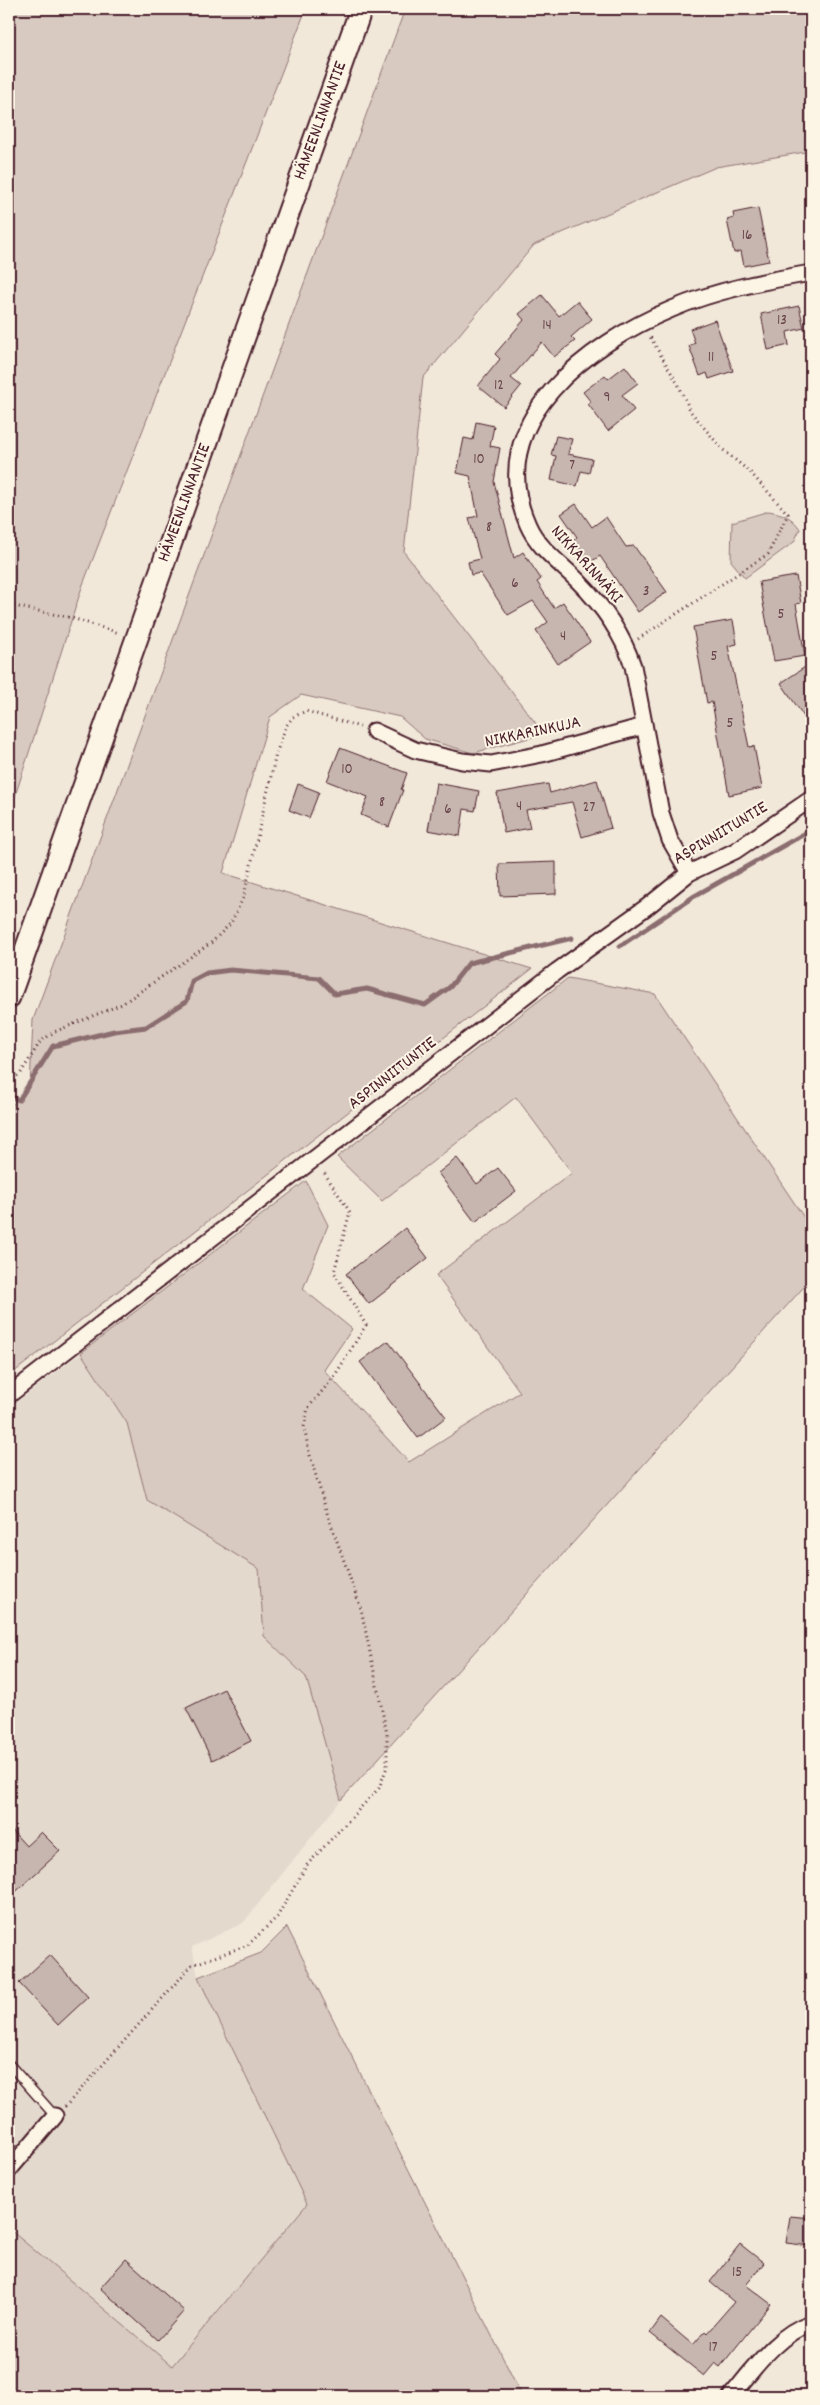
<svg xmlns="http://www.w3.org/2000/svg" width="820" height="2405" font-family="Dekko,sans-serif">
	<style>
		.built { fill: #e4d9cd }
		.green { fill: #d8cac0; stroke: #917476 }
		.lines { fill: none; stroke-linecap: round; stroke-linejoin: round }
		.stream { stroke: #8b6d6f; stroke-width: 5 }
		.building { fill: #c7b6af; stroke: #4a1f2b }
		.lane-casing { stroke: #4a1f2b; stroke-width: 11 }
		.street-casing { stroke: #4a1f2b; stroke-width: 19 }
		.secondary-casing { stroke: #4a1f2b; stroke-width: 25 }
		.path { stroke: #4a1f2b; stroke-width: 3; stroke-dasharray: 1 4; stroke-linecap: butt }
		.lane { stroke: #fcf5e5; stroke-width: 8 }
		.street { stroke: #fcf5e5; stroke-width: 15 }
		.secondary { stroke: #fcf5e5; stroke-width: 21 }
		.labels { text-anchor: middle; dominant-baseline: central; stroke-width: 4; stroke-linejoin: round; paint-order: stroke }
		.number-label { font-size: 15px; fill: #69454c }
		.street-label { font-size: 18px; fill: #4a1f2b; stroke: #fcf5e5 }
	</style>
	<rect width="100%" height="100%" fill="#f1e8da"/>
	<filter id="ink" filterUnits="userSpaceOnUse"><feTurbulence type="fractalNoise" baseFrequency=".02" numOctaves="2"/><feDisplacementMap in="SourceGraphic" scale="10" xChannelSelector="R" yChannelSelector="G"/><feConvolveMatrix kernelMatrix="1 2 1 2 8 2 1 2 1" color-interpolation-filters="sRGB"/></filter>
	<g filter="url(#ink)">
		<polygon class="built" points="81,1353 127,1423 147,1500 259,1569 264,1636 306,1677 341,1800 243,1923 192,1947 198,1977 307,2204 172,2366 9,2229 9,1408"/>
		<g class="green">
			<polygon points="9,9 306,9 82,587 9,815"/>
			<polygon points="405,9 811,9 811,151 716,167 534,245 423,378 404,552 544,734 473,753 425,739 400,717 301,695 270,717 223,873 532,969 9,1376 9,1108 30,1087 33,1020"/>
			<path d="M769 511C784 514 792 517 800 529L794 542 745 578 731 561 732 522Z"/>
			<polygon points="568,978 655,994 811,1228 811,1279 341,1800 306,1677 264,1636 259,1569 147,1500 127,1423 81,1353 306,1181 328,1225 303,1289 352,1329 324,1370 409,1462 520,1392 436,1275 572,1173 516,1097 382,1201 337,1157"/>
			<polygon points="287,1927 522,2396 9,2396 9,2229 172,2366 307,2204 198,1977 261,1953"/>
		</g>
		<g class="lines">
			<g class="stream">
				<polyline points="620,946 693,897 811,830"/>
				<polyline points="9,1096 19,1100 53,1046 114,1031 146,1027 187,1001 192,981 207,973 231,970 319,978 335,994 367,989 425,1005 450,987 469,963 572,938"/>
			</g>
		</g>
		<g class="building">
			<polygon points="758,208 769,261 744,266 741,251 734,253 727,220 734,218 733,213"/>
			<polygon points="542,295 559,316 577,301 592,319 571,337 575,341 554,357 542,342 511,378 521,386 504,407 478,386 500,359 495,354 524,320 519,314"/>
			<polygon points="799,306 804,328 787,332 789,345 768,350 761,314"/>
			<polygon points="715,320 733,371 709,379 707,373 700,376 689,346 695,343 690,329"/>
			<polygon points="625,366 638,383 622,395 634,410 608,431 588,404 591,402 583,392 605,375 608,379"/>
			<polygon points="476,422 494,426 490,446 500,448 494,482 514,558 523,552 541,579 537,582 554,608 563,602 590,642 558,664 536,631 548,622 533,601 508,615 480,573 471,575 468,562 480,559 469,518 478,516 470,476 457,473 464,438 473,440"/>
			<polygon points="556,436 572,439 568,454 592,459 589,473 581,471 577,486 551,480 556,456 551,455"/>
			<polygon points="576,504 592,527 606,517 626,547 634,546 667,592 638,612 600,556 589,563 574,540 577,537 561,514"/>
			<polygon points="796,576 801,603 796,604 805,656 774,661 759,582"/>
			<polygon points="733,620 737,644 728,646 749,747 754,746 762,788 729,795 712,702 707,703 693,627"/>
			<polygon points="805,667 811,675 811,727 781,683"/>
			<polygon points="340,748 407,773 401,790 403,790 389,827 361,815 368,797 327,781"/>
			<polygon points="597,780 611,828 582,837 572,802 526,810 530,828 504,833 497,793 548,784 550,793"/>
			<polygon points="436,783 479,791 475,811 464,809 460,836 428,830"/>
			<polygon points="298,784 319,792 309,818 289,810"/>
			<polygon points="556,862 556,894 500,896 499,864"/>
			<polygon points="457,1158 477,1184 498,1168 516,1191 475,1222 438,1173"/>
			<polygon points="405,1228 428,1258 369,1304 346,1274"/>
			<polygon points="388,1341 446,1417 418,1438 360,1362"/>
			<polygon points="224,1689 251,1741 212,1760 186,1708"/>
			<polygon points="9,1827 26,1846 41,1832 60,1851 9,1898"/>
			<polygon points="50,1955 88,1997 58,2025 19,1983"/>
			<polygon points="790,2216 811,2218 811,2246 786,2243"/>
			<polygon points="740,2244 764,2263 746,2285 771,2304 720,2367 715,2363 704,2376 650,2333 661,2318 693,2345 705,2331 707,2333 734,2302 710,2282"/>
			<polygon points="126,2259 184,2311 158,2340 100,2288"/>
		</g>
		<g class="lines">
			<g class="lane-casing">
				<polyline id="lane" points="9,2064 55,2116"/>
			</g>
			<g class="street-casing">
				<g id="street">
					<polyline points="374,731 415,750 462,761 491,764 542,754 644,726"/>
					<path d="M689 873 670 840 661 813 633 666C622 633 602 605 578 581 560 563 538 548 528 525 481 421 590 343 672 309 716 290 765 281 811 273"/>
					<polyline points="9,1395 557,971 648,906 689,873 735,851 811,799"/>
					<polyline points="9,2170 55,2116"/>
					<path d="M731 2396C753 2370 777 2334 811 2323"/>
				</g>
			</g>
			<g class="secondary-casing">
				<polyline id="secondary" points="9,997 361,9"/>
			</g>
			<g class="path">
				<polyline points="9,605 72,618 119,633"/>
				<polyline points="638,639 768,554 788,514 750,472 722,449 691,412 679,386 649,335"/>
				<polyline points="804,784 811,779"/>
				<polyline points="693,847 706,846"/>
				<polyline points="9,1082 21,1073 40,1042 54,1032 122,1004 211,943 231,923 244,896 276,754 286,726 293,717 306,711 360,727"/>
				<polyline points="65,2107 192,1965 248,1945 277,1917 307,1865 379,1788 387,1767 387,1734 361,1609 326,1510 309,1452 304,1427 308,1408 334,1377 366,1325 334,1272 350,1212 323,1171"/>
			</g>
			<use href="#lane" class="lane"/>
			<use href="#street" class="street"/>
			<use href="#secondary" class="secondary"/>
		</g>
	</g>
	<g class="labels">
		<g class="number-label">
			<text x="747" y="236">16</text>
			<text x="782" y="321">13</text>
			<text x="547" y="326">14</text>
			<text x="711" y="358">11</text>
			<text x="499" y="386">12</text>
			<text x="607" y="398">9</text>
			<text x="479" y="460">10</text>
			<text x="572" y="466">7</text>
			<text x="489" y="528">8</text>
			<text x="515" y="584">6</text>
			<text x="646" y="592">3</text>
			<text x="781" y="615">5</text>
			<text x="563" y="637">4</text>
			<text x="714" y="657">5</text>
			<text x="730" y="724">5</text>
			<text x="347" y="770">10</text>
			<text x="382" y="803">8</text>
			<text x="519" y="807">4</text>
			<text x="589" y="808">27</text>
			<text x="448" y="810">6</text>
			<text x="737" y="2273">15</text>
			<text x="713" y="2348">17</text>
		</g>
		<g class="street-label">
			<text transform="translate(321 121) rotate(-70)">HÄMEENLINNANTIE</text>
			<text transform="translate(185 503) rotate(-70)">HÄMEENLINNANTIE</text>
			<text transform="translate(586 565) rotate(48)">NIKKARINMÄKI</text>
			<text transform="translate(533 733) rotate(-12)">NIKKARINKUJA</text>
			<text transform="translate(721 834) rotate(-31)">ASPINNIITUNTIE</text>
			<text transform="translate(393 1074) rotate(-38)">ASPINNIITUNTIE</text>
		</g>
	</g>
	<rect width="820" height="2405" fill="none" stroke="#fcf5e5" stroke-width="30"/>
	<rect x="15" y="15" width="790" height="2375" fill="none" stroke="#4a1f2b" stroke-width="2" filter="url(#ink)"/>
</svg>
